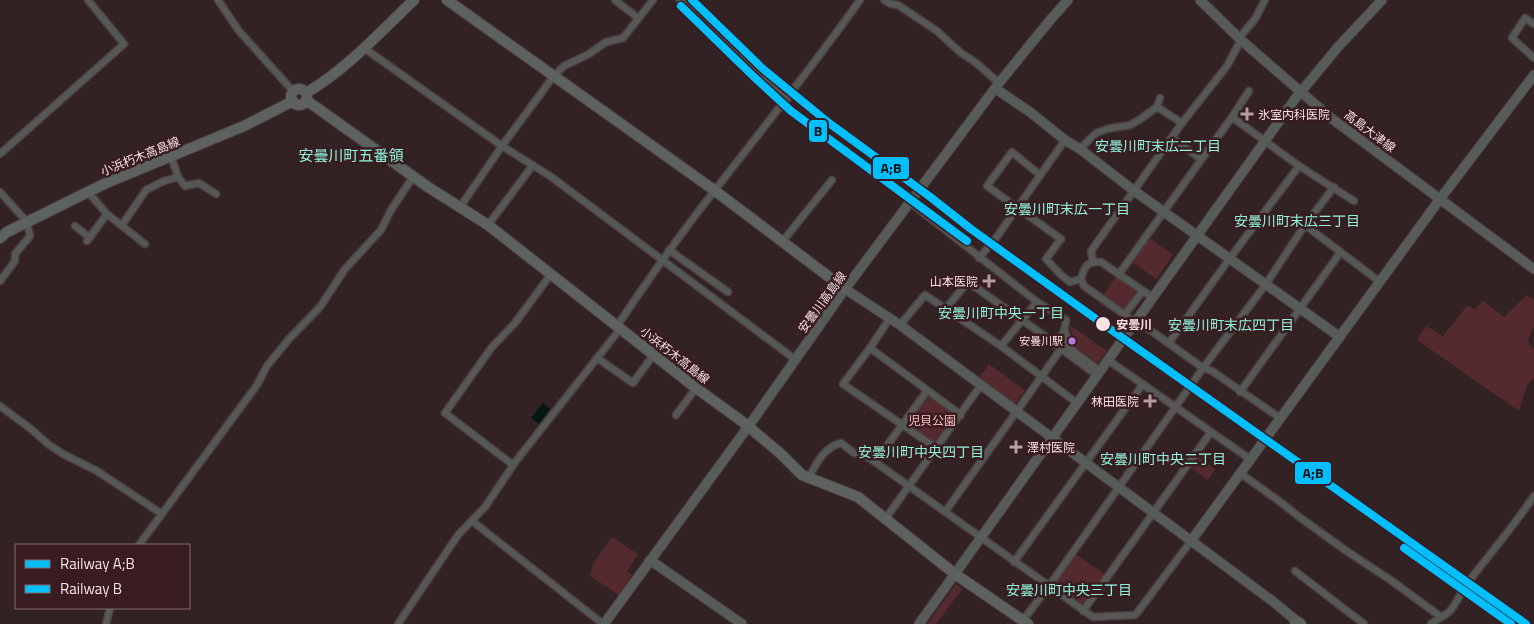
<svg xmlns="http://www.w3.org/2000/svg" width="1534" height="624" font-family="'Titillium Web','Noto Sans JP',sans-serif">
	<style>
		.green { fill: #552a2e }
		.water { fill: #041814 }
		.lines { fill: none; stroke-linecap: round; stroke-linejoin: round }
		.street-casing { stroke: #4c3f40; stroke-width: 9 }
		.secondary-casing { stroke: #4c3f40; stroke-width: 11 }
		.primary-casing { stroke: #4c3f40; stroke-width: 12 }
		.street { stroke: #565856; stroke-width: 6 }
		.secondary { stroke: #575b5a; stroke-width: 9 }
		.primary { stroke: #5d6260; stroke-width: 10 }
		.rail-1-casing { stroke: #381c1f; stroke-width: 11 }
		.rail-2-casing { stroke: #381c1f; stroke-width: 11 }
		.rail-1 { stroke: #00bfff; stroke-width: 8 }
		.rail-2 { stroke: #00bfff; stroke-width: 8 }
		.poi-dot { fill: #b29fa1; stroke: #381c1f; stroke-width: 2 }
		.stop-dot { fill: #f7e3e4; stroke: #381c1f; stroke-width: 2 }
		.bus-dot { fill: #bd7bd9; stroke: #381c1f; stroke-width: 2 }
		.labels { text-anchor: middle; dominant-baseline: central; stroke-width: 5; stroke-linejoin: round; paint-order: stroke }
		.bus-label { font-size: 11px; fill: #f7e3e4; stroke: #381c1f; text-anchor: end }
		.poi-label { font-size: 12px; fill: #f7e3e4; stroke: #381c1f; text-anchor: start }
		.street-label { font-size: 12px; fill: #f7e3e4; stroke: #381c1f }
		.stop-label { font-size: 12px; font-weight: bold; fill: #f7e3e4; stroke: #381c1f; text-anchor: start }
		.park-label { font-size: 12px; fill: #febdc1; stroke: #381c1f }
		.neighbourhood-label { font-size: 14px; fill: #8df2dd; stroke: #381c1f }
		.quarter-label { font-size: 15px; fill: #8df2dd; stroke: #381c1f }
		.line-badge { stroke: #381c1f; stroke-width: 2 }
		.pale-badge-label { font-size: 14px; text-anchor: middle; font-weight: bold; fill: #111 }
	</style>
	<rect width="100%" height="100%" fill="#322224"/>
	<g class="green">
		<polygon points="1148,237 1173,255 1156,279 1131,261"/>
		<polygon points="1116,277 1138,292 1125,311 1103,295"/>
		<polygon points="1527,295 1534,300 1534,327 1531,332 1528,342 1534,349 1534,378 1527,385 1519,411 1417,340 1426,326 1443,336 1467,306 1475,309 1483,301 1504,317"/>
		<polygon points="1070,325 1107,351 1098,363 1074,346"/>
		<polygon points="989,364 1025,390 1015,404 979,378"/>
		<polygon points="927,395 957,416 935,445 907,424"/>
		<polygon points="1198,457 1215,469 1208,480 1190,467"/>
		<polygon points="612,537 638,554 627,571 632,575 619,595 590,576 593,564"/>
		<polygon points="1075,554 1106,575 1083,608 1052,586"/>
		<polygon points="956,584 962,589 936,624 927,624"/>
	</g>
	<polygon class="water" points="543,403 550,409 539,424 531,418"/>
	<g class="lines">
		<g class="street-casing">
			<g id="street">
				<polyline points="218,0 239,31 293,91"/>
				<polyline points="615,0 638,18"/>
				<polyline points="680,0 708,29 787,100"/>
				<polyline points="884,0 891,4 898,5 937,31 961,53 975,62 999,83"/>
				<polyline points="1534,24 1525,18 1512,38 1534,58"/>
				<polyline points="1239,38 1255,19 1265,0"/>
				<polyline points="364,48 502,146 550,176 796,360"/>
				<polyline points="1157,107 1160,98"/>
				<polyline points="1232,117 1299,166 1354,201"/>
				<polyline points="1172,138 1201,159"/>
				<polyline points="1080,149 1096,133 1107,129 1130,125 1139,120 1157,107 1182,123"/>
				<polyline points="0,154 124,44 88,0"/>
				<polyline points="171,156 178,177 185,186 199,183 216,194"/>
				<polyline points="1040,175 1012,152 987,186 1061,239 1046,259 1062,276 1070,282 1081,279"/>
				<polyline points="0,192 27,222 30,236 15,254 15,261 0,281"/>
				<polyline points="88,192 107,214 145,244"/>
				<path d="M911 203 1037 302 1066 320C1065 332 1062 340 1049 339"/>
				<polyline points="460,207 502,146 553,77 564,66 589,54 606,42 623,38 653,0"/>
				<polyline points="122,225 146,190 164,181 178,177"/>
				<polyline points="488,225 533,165"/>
				<polyline points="1305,225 1380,282"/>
				<polyline points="75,226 89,237"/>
				<polyline points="87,241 107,214"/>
				<polyline points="782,242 832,180"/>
				<polyline points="669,250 728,292"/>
				<polyline points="979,258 996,238 1065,140"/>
				<polyline points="1093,261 1091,251 1182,123 1227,66 1241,40"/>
				<polyline points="1119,274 1232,117 1249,91"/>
				<polyline points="946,308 968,282 1049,339 1053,343 1097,375"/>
				<polyline points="1125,314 1143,291"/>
				<polyline points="890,318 870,348 843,384 936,448"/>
				<polyline points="1136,320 1203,368 1212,371 1280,418"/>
				<path d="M1135 322 1084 286 1081 279C1084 267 1087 261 1101 262L1152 297"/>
				<polyline points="900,325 925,295 1001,346 1077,403"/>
				<path d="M617 326C648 280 680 234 715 190 764 127 814 65 860 0"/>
				<polyline points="1065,331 1069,348 1100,371"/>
				<polyline points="1169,343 1230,258 1299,166"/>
				<polyline points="1001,346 1037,302"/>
				<polyline points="870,348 961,415"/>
				<polyline points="597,358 633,383 654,354"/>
				<polyline points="1108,360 1250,459"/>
				<polyline points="927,391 875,462 1093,617 1135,615 1137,613 1191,541"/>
				<polyline points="1240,392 1340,253"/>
				<polyline points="0,406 31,429 48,444 63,454 97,471 162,514"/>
				<polyline points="676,415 696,388"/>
				<polyline points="513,465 445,413 492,347 515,323 551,274"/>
				<polyline points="1240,473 1283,504 1298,516 1345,550 1392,581 1441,617"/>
				<path d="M808 479C816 464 824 447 841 443L854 453 862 454 875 462"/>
				<polyline points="945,512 1061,349"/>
				<polyline points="886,518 981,385"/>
				<polyline points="472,521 603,624"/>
				<polyline points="139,545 257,385 267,366 289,339 320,307 345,269 381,230 391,210 413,177"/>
				<polyline points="1014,562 1143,384"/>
				<polyline points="1295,571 1364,624"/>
				<polyline points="1083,611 1211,432"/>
				<polyline points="1022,620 1027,615 1049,586 1203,368 1266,284 1305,225 1334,187"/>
				<polyline points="106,624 110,608"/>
				<polyline points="398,624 458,535 485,507 516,461 620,329"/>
				<path d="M1431 624C1437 619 1445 616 1450 611 1457 603 1460 594 1466 585 1489 555 1513 527 1534 496"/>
			</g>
		</g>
		<g class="secondary-casing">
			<g id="secondary">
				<polyline points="1200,0 1241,40 1331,118 1534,269"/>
				<polyline points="996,89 1030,112 1065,140 1080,149 1133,190 1340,337"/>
				<polyline points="845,289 900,325 1271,600 1298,622"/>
				<polyline points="1191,541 1440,199 1534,75"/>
				<polyline points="650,560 742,624"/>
				<polyline points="604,624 753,420 845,289 999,83 1051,19 1068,0"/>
				<polyline points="919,624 1295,99 1338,47 1382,0"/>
			</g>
		</g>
		<g class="primary-casing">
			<g id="primary">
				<polyline points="447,0 714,190 845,289"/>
				<circle cx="299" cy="97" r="8"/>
				<path d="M306 93C347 69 380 32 414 0"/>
				<polyline points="306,100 428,187 488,225 696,388 743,422 781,454 802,475 858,497 955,574 1028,624"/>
				<polyline points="0,238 7,232 104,184 244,126 293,101"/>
				<polyline points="1295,624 1298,622 1301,624"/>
			</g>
		</g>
		<use href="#street" class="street"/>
		<use href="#secondary" class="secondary"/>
		<use href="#primary" class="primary"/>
		<g class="rail-1-casing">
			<polyline id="rail-1" points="692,0 762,68 829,123 929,196 971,229 1103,324 1526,624"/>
		</g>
		<g class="rail-2-casing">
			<g id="rail-2">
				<polyline points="681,6 754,77 791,111 967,241"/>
				<polyline points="1404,548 1511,624"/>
			</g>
		</g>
		<use href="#rail-1" class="rail-1"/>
		<use href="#rail-2" class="rail-2"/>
	</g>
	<g class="poi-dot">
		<path d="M1244.5 106.5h5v5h5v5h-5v5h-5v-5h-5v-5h5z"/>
		<path d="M986.5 273.5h5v5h5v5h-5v5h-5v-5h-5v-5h5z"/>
		<path d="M1147.5 393.5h5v5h5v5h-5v5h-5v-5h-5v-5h5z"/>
		<path d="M1013.5 439.5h5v5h5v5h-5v5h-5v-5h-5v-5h5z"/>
	</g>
	<circle class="stop-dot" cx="1103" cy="324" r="8"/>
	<circle class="bus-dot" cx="1072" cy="341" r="4.5"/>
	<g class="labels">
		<g class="bus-label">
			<text x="1063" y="341">安曇川駅</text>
		</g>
		<g class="poi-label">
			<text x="1258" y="114">氷室内科医院</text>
			<text x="978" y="281" text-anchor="end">山本医院</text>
			<text x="1139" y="401" text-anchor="end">林田医院</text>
			<text x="1027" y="447">澤村医院</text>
		</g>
		<g class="street-label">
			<text transform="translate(1370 131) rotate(37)">高島大津線</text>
			<text transform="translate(140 156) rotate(-22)">小浜朽木高島線</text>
			<text transform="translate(822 302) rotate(-54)">安曇川高島線</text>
			<text transform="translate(675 355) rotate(38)">小浜朽木高島線</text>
		</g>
		<g class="stop-label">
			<text x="1116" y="324">安曇川</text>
		</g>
		<g class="park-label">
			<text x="932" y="420">児貝公園</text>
		</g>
		<g class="neighbourhood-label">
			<text x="1158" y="145">安曇川町末広二丁目</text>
			<text x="1067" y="208">安曇川町末広一丁目</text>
			<text x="1297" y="220">安曇川町末広三丁目</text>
			<text x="1001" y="312">安曇川町中央一丁目</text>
			<text x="1231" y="324">安曇川町末広四丁目</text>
			<text x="921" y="451">安曇川町中央四丁目</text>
			<text x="1163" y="458">安曇川町中央二丁目</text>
			<text x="1069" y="589">安曇川町中央三丁目</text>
		</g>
		<g class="quarter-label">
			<text x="351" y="155">安曇川町五番領</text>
		</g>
	</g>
	<g class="line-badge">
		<rect x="808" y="119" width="20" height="24" rx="5" fill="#00bfff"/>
		<rect x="872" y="156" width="38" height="24" rx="5" fill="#00bfff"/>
		<rect x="1294" y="461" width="38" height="24" rx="5" fill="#00bfff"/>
	</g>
	<g class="pale-badge-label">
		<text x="818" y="136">B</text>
		<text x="891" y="173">A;B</text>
		<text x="1313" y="478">A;B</text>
	</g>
	<rect x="15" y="544" width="175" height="65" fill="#381c1f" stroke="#846c6e"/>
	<rect x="25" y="560" width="25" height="8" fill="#00bfff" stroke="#846c6e"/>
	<text x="60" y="569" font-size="15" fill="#f7e3e4">Railway A;B</text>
	<rect x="25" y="585" width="25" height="8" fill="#00bfff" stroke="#846c6e"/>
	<text x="60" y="594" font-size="15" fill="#f7e3e4">Railway B</text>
</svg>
